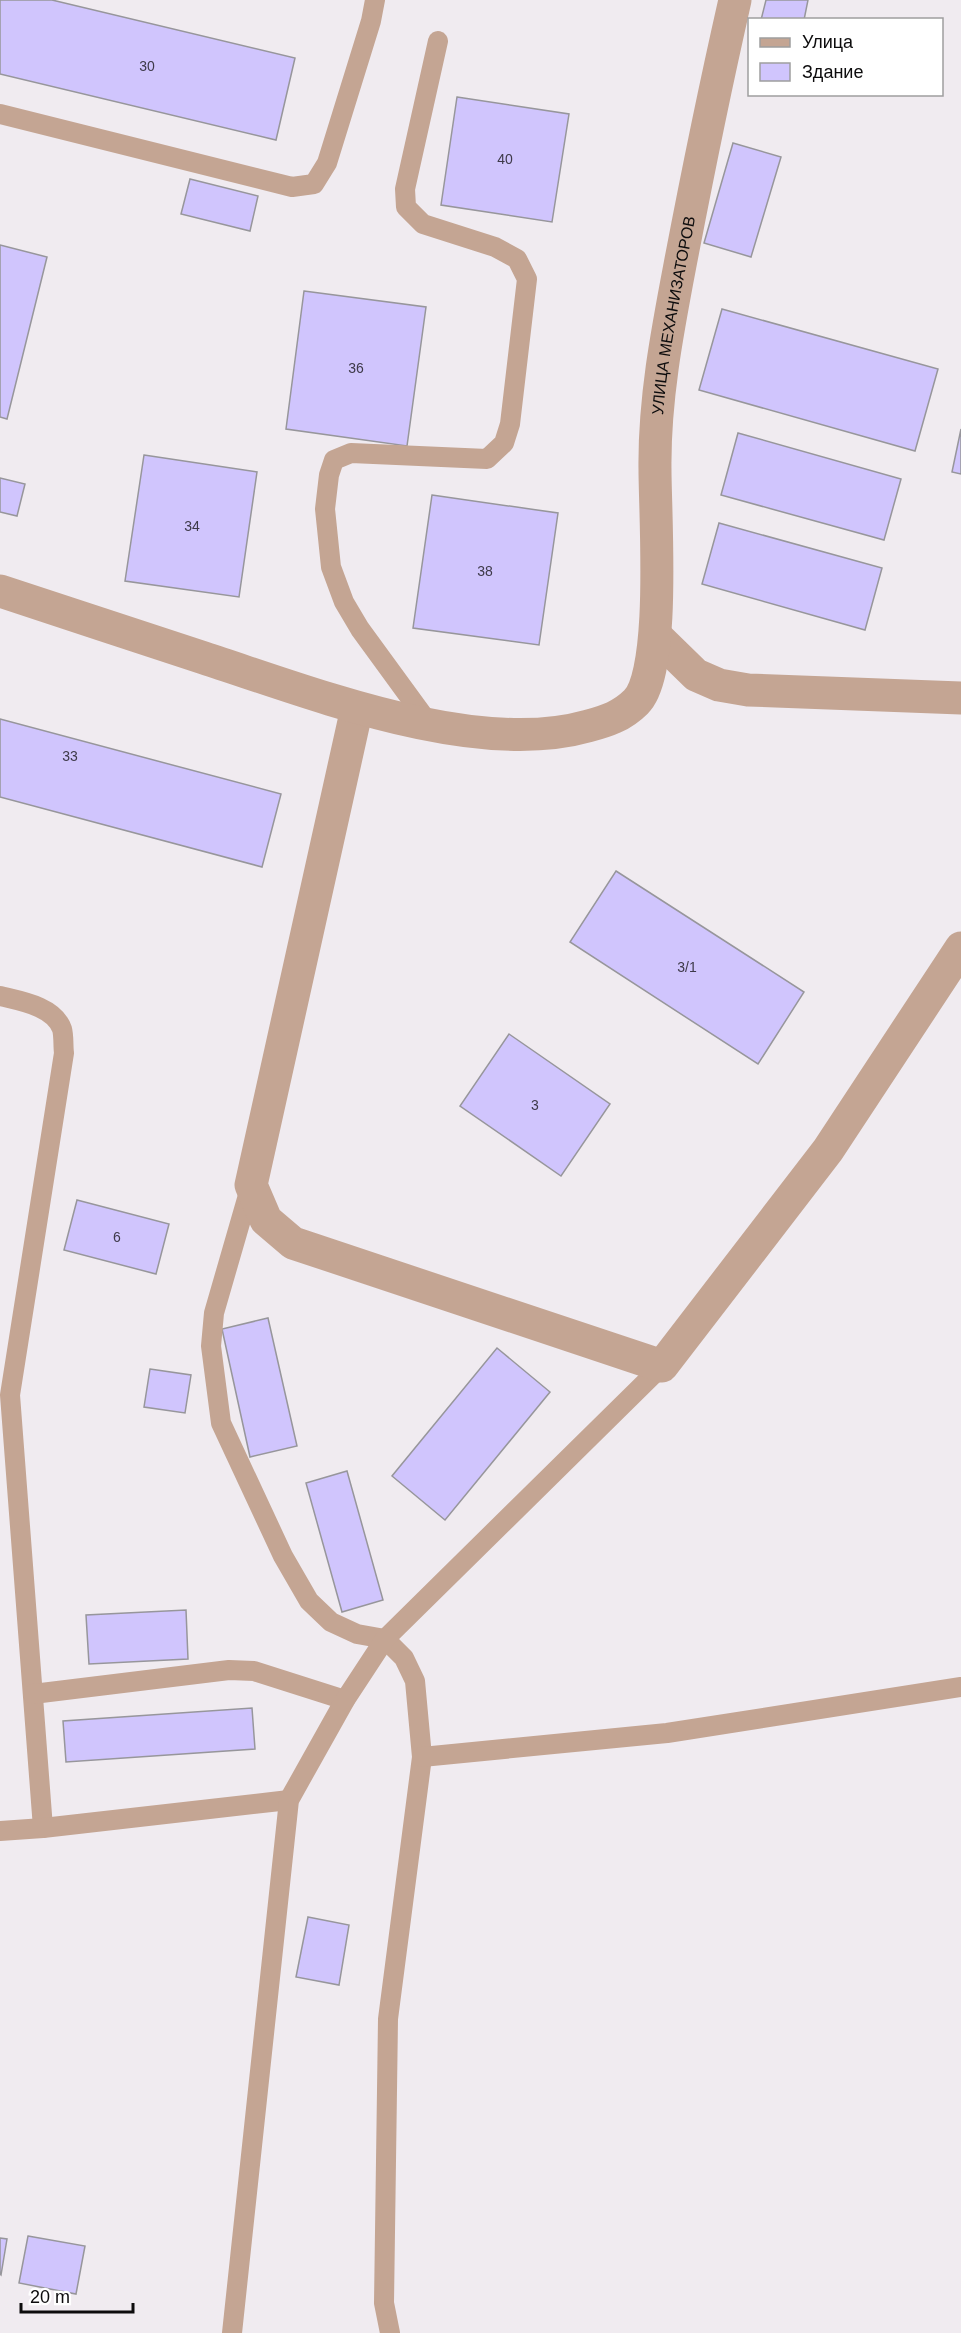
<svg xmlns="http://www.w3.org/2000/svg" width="961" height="2333" font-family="Helvetica,sans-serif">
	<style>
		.building { fill: #d0c5fd; stroke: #97969b; stroke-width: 1.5 }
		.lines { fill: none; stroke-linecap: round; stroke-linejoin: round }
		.service { stroke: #c4a593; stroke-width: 20 }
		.minor { stroke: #c4a593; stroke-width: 33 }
		.tertiary { stroke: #c4a593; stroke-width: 33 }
		.labels { text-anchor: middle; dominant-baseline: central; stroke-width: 6; stroke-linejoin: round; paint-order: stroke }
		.number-label { font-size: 14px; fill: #3e3a49 }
		.street-label { font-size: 16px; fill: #0d0c0d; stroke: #fff }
	</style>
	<rect width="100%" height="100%" fill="#f0ebf0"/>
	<g class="building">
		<polygon points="0,0 52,0 295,58 276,140 0,74"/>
		<polygon points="766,0 808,0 804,20 761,20"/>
		<polygon points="457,97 569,114 552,222 441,205"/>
		<polygon points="733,143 781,157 751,257 704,243"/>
		<polygon points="190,179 258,196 250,231 181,214"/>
		<polygon points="0,245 47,257 7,419 0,417"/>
		<polygon points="304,291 426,307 407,446 286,429"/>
		<polygon points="722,309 938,369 915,451 699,390"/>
		<polygon points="961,429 961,474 952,472"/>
		<polygon points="738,433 901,479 884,540 721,495"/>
		<polygon points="144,455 257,472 239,597 125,581"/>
		<polygon points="0,478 25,484 17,516 0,512"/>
		<polygon points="432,495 558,513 539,645 413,628"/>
		<polygon points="719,523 882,568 865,630 702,584"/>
		<polygon points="0,719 281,794 262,867 0,797"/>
		<polygon points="616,871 804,992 758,1064 570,942"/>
		<polygon points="509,1034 610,1104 561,1176 460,1106"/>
		<polygon points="77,1200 169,1224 156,1274 64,1250"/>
		<polygon points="268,1318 297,1446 250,1457 222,1329"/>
		<polygon points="497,1348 550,1392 445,1520 392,1476"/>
		<polygon points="150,1369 191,1375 185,1413 144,1407"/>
		<polygon points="347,1471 383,1600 342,1612 306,1483"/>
		<polygon points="186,1610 188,1659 89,1664 86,1615"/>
		<polygon points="252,1708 255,1749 66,1762 63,1721"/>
		<polygon points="308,1917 349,1925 339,1985 296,1977"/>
		<polygon points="28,2236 85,2246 76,2294 19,2283"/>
		<polygon points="0,2238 7,2239 1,2275 0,2274"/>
	</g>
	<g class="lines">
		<g class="service">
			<polyline points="0,114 292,187 314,184 327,163 371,21 375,0"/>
			<polyline points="430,725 360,629 344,602 331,567 325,509 329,475 334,460 351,453 487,459 504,443 510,424 527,279 517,259 495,247 423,224 406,207 405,189 438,41"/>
			<path d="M0 996C20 1001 54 1006 62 1029 64 1036 63 1046 64 1053L10 1395 43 1828"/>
			<polyline points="251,1185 214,1313 211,1346 221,1423 283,1556 309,1601 331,1622 357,1634 385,1639 404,1658 415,1681 422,1757 388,2019 384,2303 390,2333"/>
			<polyline points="33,1694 229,1670 254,1671 345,1700"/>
			<polyline points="422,1757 667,1733 961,1687"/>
			<polyline points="0,1831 43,1828 289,1800"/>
			<polyline points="232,2333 289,1800 345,1700 385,1639 662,1366"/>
		</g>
		<g class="minor">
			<polyline points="656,636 696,675 719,685 748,690 961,698"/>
			<polyline points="357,708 251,1185 266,1220 293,1243 662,1366 828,1150 961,948"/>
		</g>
		<path class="tertiary" id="s1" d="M0 591C68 613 136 636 204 658 312 693 476 758 588 726 607 721 622 716 636 702 666 673 655 516 655 470 654 401 667 333 680 265 697 176 715 88 735 0"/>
	</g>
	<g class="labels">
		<g class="number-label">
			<text x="147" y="66">30</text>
			<text x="505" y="159">40</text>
			<text x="356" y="368">36</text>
			<text x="192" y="526">34</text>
			<text x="485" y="571">38</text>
			<text x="70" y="756">33</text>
			<text x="687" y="967">3/1</text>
			<text x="535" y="1105">3</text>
			<text x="117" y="1237">6</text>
		</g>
		<g class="street-label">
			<text stroke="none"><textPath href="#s1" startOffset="1056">УЛИЦА МЕХАНИЗАТОРОВ</textPath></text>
		</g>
	</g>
	<rect x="748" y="18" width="195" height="78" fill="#ffffff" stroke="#9e9e9e" stroke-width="1.5"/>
	<rect x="760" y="38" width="30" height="9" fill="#c4a593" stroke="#9e9e9e" stroke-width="1.5"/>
	<text x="802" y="48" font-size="18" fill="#0d0c0d">Улица</text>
	<rect x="760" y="63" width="30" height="18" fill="#d0c5fd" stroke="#9e9e9e" stroke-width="1.5"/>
	<text x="802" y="78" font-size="18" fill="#0d0c0d">Здание</text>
	<path d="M21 2303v9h112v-9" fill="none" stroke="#0d0c0d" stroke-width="3"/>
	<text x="30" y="2303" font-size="18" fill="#0d0c0d" stroke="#ffffff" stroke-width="4.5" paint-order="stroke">20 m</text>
</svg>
